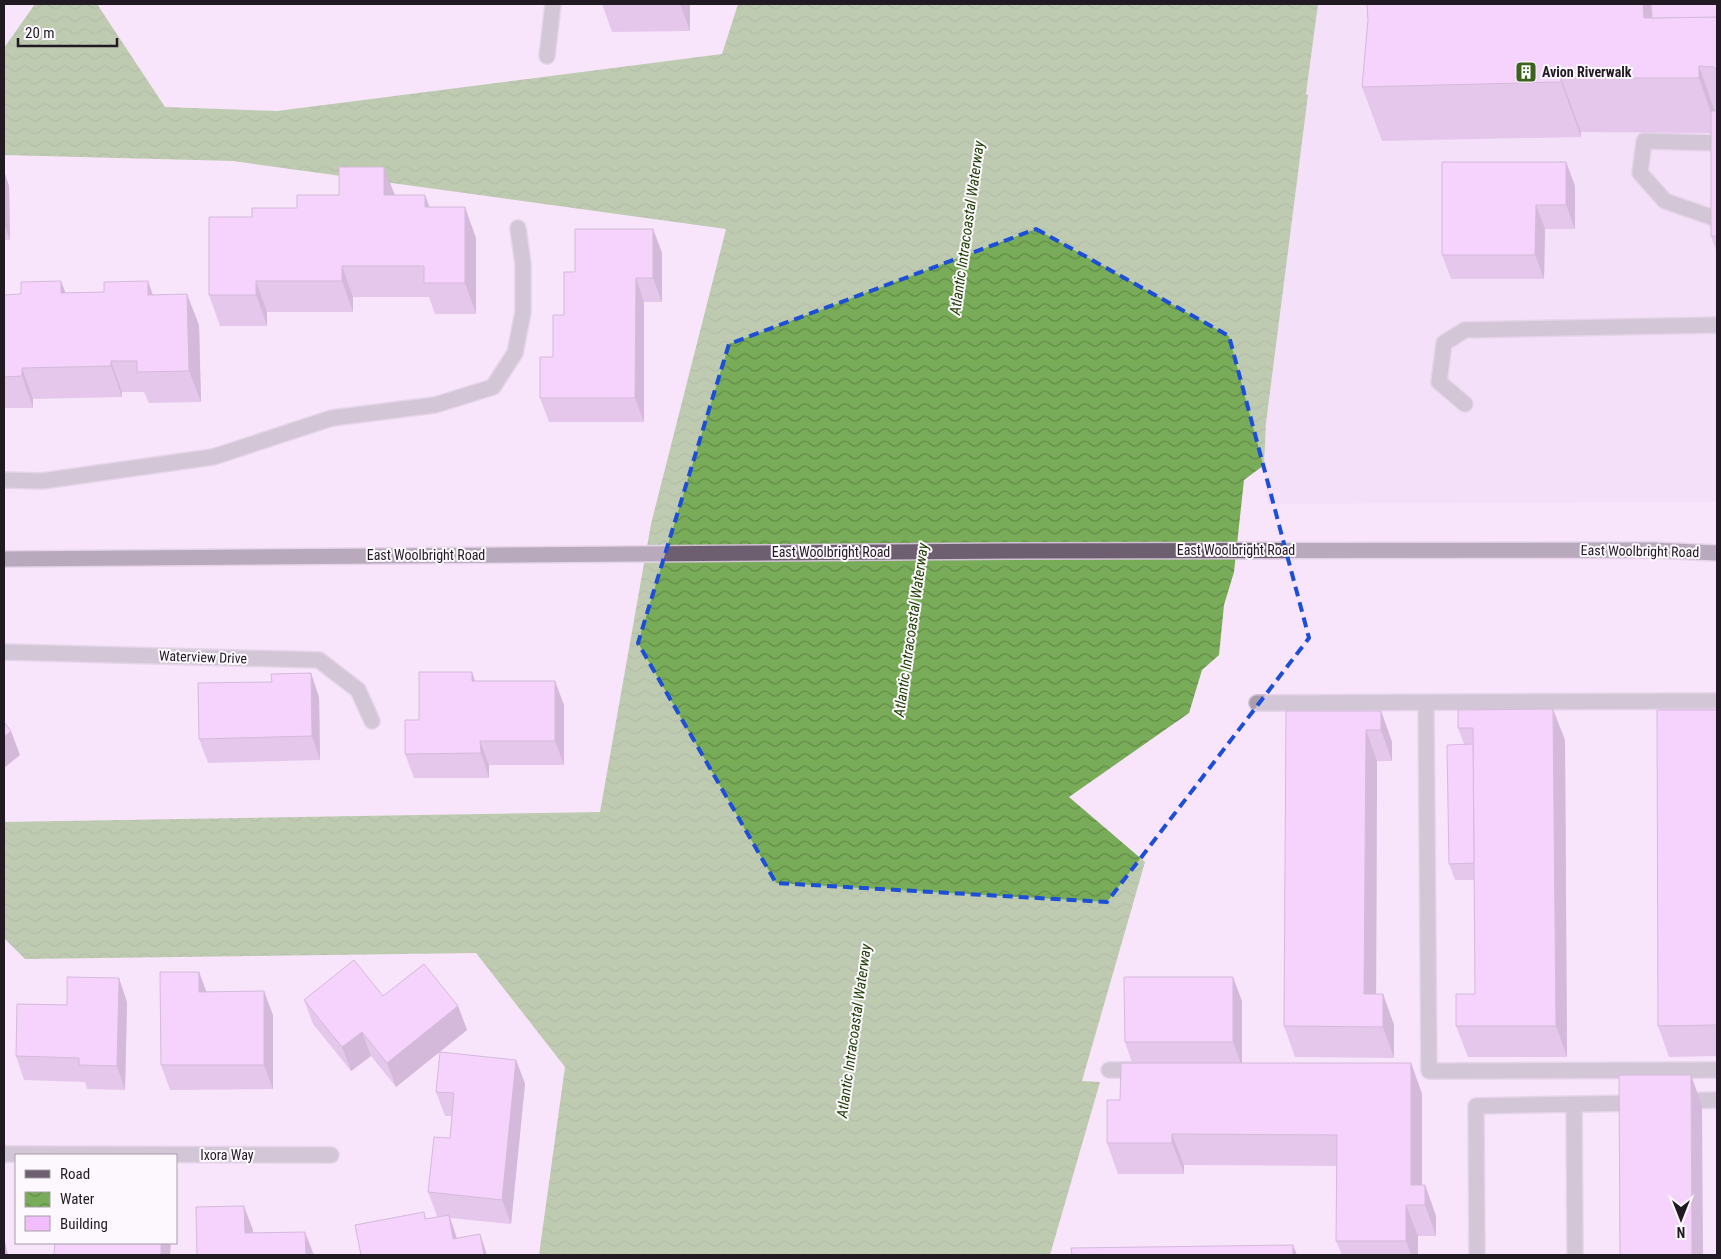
<svg xmlns="http://www.w3.org/2000/svg" width="1721" height="1259" font-family="'Roboto Condensed',sans-serif">
	<style>
		.built { fill: #f2daf8 }
		.water { fill: url(#water-waves) }
		.lines { fill: none; stroke-linecap: round; stroke-linejoin: round }
		.minor-casing { stroke: #d1c0d5; stroke-width: 18 }
		.major-casing { stroke: #d1c0d5; stroke-width: 18 }
		.minor { stroke: #a79fa9; stroke-width: 15 }
		.major { stroke: #6d5f70; stroke-width: 15 }
		.wall { fill: #cfa3da }
		.shaded-wall { fill: #a984b1 }
		.building { fill: #f1bdfd; stroke: #a984b1 }
		.marked { fill: none; stroke: #1d4ed8; stroke-width: 4; stroke-dasharray: 10 6; stroke-linejoin: round }
		.labels { text-anchor: middle; dominant-baseline: central; stroke-width: 4; stroke-linejoin: round; paint-order: stroke }
		.poi-label { font-size: 14px; font-weight: bold; fill: #211a23; stroke: #fcf8fd; text-anchor: start }
		.street-label { font-size: 14px; fill: #211a23; stroke: #fcf8fd }
		.water-label { font-size: 15px; font-style: italic; fill: #1c3d00; stroke: #fcf8fd }
	</style>
	<defs>
		<pattern id="water-waves" width="16" height="10" patternUnits="userSpaceOnUse" patternTransform="scale(1.25)"><rect width="16" height="10" fill="#79ac58"/><path d="M0 5q4-4 8 0t8 0" fill="none" stroke="#638b48"/></pattern>
	</defs>
	<rect width="100%" height="100%" fill="#f8e5fc"/>
	<polygon class="built" points="1318,4 1717,4 1717,502 1268,504 1264,465 1266,423 1308,95 1306,94"/>
	<polygon class="water" points="35,4 97,4 165,107 277,111 722,54 738,4 1318,4 1306,94 1308,95 1266,423 1264,465 1244,480 1234,572 1224,605 1219,655 1202,670 1189,713 1069,797 1145,862 1082,1081 1100,1082 1050,1255 539,1255 565,1067 476,953 25,959 4,938 4,822 600,812 651,524 726,229 233,161 4,155 4,48"/>
	<g class="lines">
		<g class="minor-casing">
			<g id="minor">
				<polyline points="547,56 553,4"/>
				<polyline points="1717,143 1644,141 1640,173 1665,201 1717,219"/>
				<polyline points="1465,404 1439,382 1444,343 1465,330 1717,325"/>
				<polyline points="4,480 42,481 213,457 332,418 435,405 493,387 515,353 523,312 523,264 518,228"/>
				<polyline points="4,652 319,660 358,690 372,721"/>
				<polyline points="1257,703 1717,701"/>
				<polyline points="1426,703 1429,1071 1717,1070"/>
				<polyline points="1109,1070 1140,1070"/>
				<polyline points="1680,1101 1717,1100"/>
				<polyline points="1574,1105 1575,1255"/>
				<polyline points="4,1154 331,1155"/>
				<polyline points="1477,1255 1476,1106 1640,1103"/>
			</g>
		</g>
		<g class="major-casing">
			<polyline id="major" points="4,559 1010,551 1653,550 1717,553"/>
		</g>
		<use href="#minor" class="minor"/>
		<use href="#major" class="major"/>
	</g>
	<g class="wall">
		<polygon points="602,4 690,4 690,31 612,32"/>
		<polygon points="1717,4 1717,253 1711,236 1711,133 1581,132 1581,137 1382,141 1362,87 1368,20"/>
		<polygon points="1566,162 1575,186 1575,229 1545,229 1544,279 1451,279 1442,255"/>
		<polygon points="4,171 9,186 10,240 4,240"/>
		<polygon points="395,195 430,207 476,238 476,314 435,314 429,297 353,297 353,312 267,312 267,326 220,326 209,295 252,217 297,208"/>
		<polygon points="653,229 662,253 662,302 644,302 644,422 549,422 540,398 553,357 575,272"/>
		<polygon points="66,293 153,295 199,325 201,402 149,403 144,392 122,392 122,397 33,399 33,408 4,408 4,295"/>
		<polygon points="475,681 564,705 564,765 489,765 489,778 414,778 405,754 419,720"/>
		<polygon points="319,697 320,760 208,763 199,739"/>
		<polygon points="1458,710 1565,740 1567,1057 1468,1057 1456,1026 1475,994 1474,880 1455,880 1449,864 1464,744 1458,728"/>
		<polygon points="1717,710 1717,1056 1669,1057 1658,1026"/>
		<polygon points="1286,711 1381,711 1392,742 1392,761 1377,761 1376,994 1383,994 1394,1025 1394,1058 1295,1057 1284,1026"/>
		<polygon points="199,972 206,991 273,1015 273,1089 170,1090 161,1065"/>
		<polygon points="383,996 458,1006 467,1030 396,1087 371,1056 351,1071 313,1024 304,1000"/>
		<polygon points="1242,1001 1242,1063 1411,1063 1422,1094 1422,1185 1425,1185 1436,1216 1436,1236 1418,1236 1418,1255 1342,1255 1336,1241 1337,1166 1184,1165 1184,1174 1118,1174 1107,1143 1132,1063 1125,1042"/>
		<polygon points="127,1002 125,1090 87,1089 85,1082 24,1080 16,1056 67,1005"/>
		<polygon points="516,1060 525,1084 511,1224 450,1218 457,1238 480,1234 487,1255 361,1255 424,1212 426,1219 439,1217 437,1216 428,1192 450,1138 452,1116 445,1116 436,1092"/>
	</g>
	<g class="shaded-wall">
		<polygon points="680,4 690,4 690,31"/>
		<polygon points="1643,4 1662,4 1663,41 1644,18"/>
		<polygon points="1699,66 1717,117 1717,130 1699,78"/>
		<polygon points="1561,78 1581,132 1581,137 1561,82"/>
		<polygon points="1566,162 1575,186 1575,229 1566,205"/>
		<polygon points="384,167 396,198 384,195"/>
		<polygon points="4,171 9,186 10,240 4,224"/>
		<polygon points="425,195 437,226 425,207"/>
		<polygon points="1536,205 1545,229 1544,279 1535,255"/>
		<polygon points="465,207 476,238 476,314 465,283"/>
		<polygon points="653,229 662,253 662,302 653,278"/>
		<polygon points="342,266 353,297 353,312 342,281"/>
		<polygon points="636,278 644,302 644,422 635,398"/>
		<polygon points="61,281 73,312 61,293"/>
		<polygon points="148,281 159,312 148,295"/>
		<polygon points="256,281 267,312 267,326 256,295"/>
		<polygon points="187,294 199,325 201,402 189,371"/>
		<polygon points="111,361 122,392 122,397 111,366"/>
		<polygon points="22,368 33,399 33,408 22,376"/>
		<polygon points="472,672 480,696 472,681"/>
		<polygon points="311,673 319,697 320,760 312,736"/>
		<polygon points="555,681 564,705 564,765 555,741"/>
		<polygon points="1553,709 1565,740 1567,1057 1556,1026"/>
		<polygon points="1381,711 1392,742 1392,761 1381,730"/>
		<polygon points="1366,730 1377,761 1376,1025 1364,994"/>
		<polygon points="11,731 20,755 4,768 4,737"/>
		<polygon points="480,741 489,765 489,778 481,753"/>
		<polygon points="199,972 208,996 199,992"/>
		<polygon points="1233,977 1242,1001 1242,1066 1233,1042"/>
		<polygon points="119,978 127,1002 125,1090 117,1066"/>
		<polygon points="264,991 273,1015 273,1089 264,1065"/>
		<polygon points="1383,994 1394,1025 1394,1058 1383,1027"/>
		<polygon points="458,1006 467,1030 396,1087 387,1063"/>
		<polygon points="362,1032 371,1056 351,1071 342,1047"/>
		<polygon points="516,1060 525,1084 511,1224 502,1200"/>
		<polygon points="1411,1063 1422,1094 1422,1205 1411,1185"/>
		<polygon points="1691,1075 1702,1106 1703,1255 1692,1255"/>
		<polygon points="1172,1134 1184,1165 1184,1174 1172,1143"/>
		<polygon points="1425,1185 1436,1216 1436,1236 1425,1205"/>
		<polygon points="1406,1205 1418,1236 1418,1255 1411,1255 1406,1241"/>
		<polygon points="244,1206 253,1230 253,1255 245,1233"/>
		<polygon points="449,1215 457,1239 453,1239"/>
		<polygon points="305,1232 314,1255 306,1255"/>
		<polygon points="480,1234 487,1255 484,1255"/>
		<polygon points="4,1237 8,1255 5,1255 4,1250"/>
		<polygon points="161,1243 171,1243 170,1255 161,1255"/>
		<polygon points="1293,1245 1297,1255 1293,1255"/>
	</g>
	<g class="building">
		<polygon points="1367,4 1643,4 1644,18 1717,17 1717,70 1714,67 1699,66 1699,78 1561,78 1561,82 1362,87 1368,20"/>
		<polygon points="1651,4 1717,4 1717,17 1652,18"/>
		<rect x="1711" y="111" width="6" height="125"/>
		<polygon points="1442,162 1566,162 1566,205 1536,205 1535,255 1442,255"/>
		<polygon points="339,167 384,167 384,195 425,195 425,207 465,207 465,283 424,283 424,266 342,266 342,281 256,281 256,295 209,295 209,217 252,217 252,208 297,208 297,195 339,195"/>
		<polygon points="575,229 653,229 653,278 636,278 635,398 540,398 540,357 553,357 553,315 564,315 564,272 575,272"/>
		<polygon points="61,281 61,293 104,292 104,282 148,281 148,295 187,294 189,371 137,372 137,361 111,361 111,366 22,368 22,376 4,377 4,295 21,294 21,282"/>
		<polygon points="419,672 472,672 472,681 555,681 555,741 480,741 481,753 405,754 405,720 419,720"/>
		<polygon points="311,673 312,736 199,739 198,683 272,682 271,674"/>
		<polygon points="1553,709 1556,1026 1456,1026 1456,994 1475,994 1473,728 1458,728 1458,710"/>
		<polygon points="1657,710 1717,710 1717,1025 1658,1026"/>
		<polygon points="1286,711 1381,711 1381,730 1366,730 1364,994 1383,994 1383,1027 1284,1026"/>
		<polygon points="4,722 11,731 4,737"/>
		<polygon points="1473,744 1474,863 1449,864 1447,745"/>
		<polygon points="354,960 383,996 424,964 458,1006 387,1063 362,1032 342,1047 304,1000"/>
		<polygon points="160,972 199,972 199,992 264,991 264,1065 161,1065"/>
		<polygon points="67,977 119,978 117,1066 79,1065 79,1058 16,1056 17,1004 67,1005"/>
		<polygon points="1124,977 1233,977 1233,1042 1125,1042"/>
		<polygon points="440,1052 516,1060 502,1200 428,1192 434,1137 450,1138 454,1093 436,1092"/>
		<polygon points="1121,1063 1411,1063 1411,1185 1425,1185 1425,1205 1406,1205 1406,1241 1336,1241 1337,1135 1172,1134 1172,1143 1107,1143 1107,1100 1120,1100"/>
		<polygon points="1619,1075 1691,1075 1692,1255 1620,1255"/>
		<polygon points="244,1206 245,1233 305,1232 306,1255 197,1255 196,1207"/>
		<polygon points="424,1212 425,1219 449,1215 453,1239 480,1234 484,1255 361,1255 355,1225"/>
		<polygon points="55,1243 161,1243 161,1255 54,1255"/>
		<polygon points="1293,1245 1293,1255 1072,1255 1071,1248"/>
	</g>
	<path d="M0 0H1721V1259H0ZM1036 229 1229 336 1309 638 1107 902 776 883 638 643 729 344Z" fill="#f8e5fc" fill-opacity=".55" fill-rule="evenodd"/>
	<path class="marked" d="M1036 229 1229 336 1309 638 1107 902 776 883 638 643 729 344Z"/>
	<defs>
		<g id="building-square" transform="scale(1.125)"><rect x="-9" y="-9" width="18" height="18" rx="4" fill="#3c631e" stroke="#fcf8fd"/><path d="M-4-6H4V6H1V3H-1V6H-4ZM-2.5-4.3h1.7v1.8h-1.7ZM.8-4.3h1.7v1.8H.8ZM-2.5-1h1.7V.8h-1.7ZM.8-1h1.7V.8H.8Z" fill="#fff"/></g>
	</defs>
	<g fill-rule="evenodd">
		<use href="#building-square" x="1526" y="72"/>
	</g>
	<g class="labels">
		<g class="poi-label">
			<text x="1542" y="72">Avion Riverwalk</text>
		</g>
		<g class="street-label">
			<text x="1236" y="550">East Woolbright Road</text>
			<text transform="translate(1640 551) rotate(1)">East Woolbright Road</text>
			<text x="831" y="552">East Woolbright Road</text>
			<text x="426" y="555">East Woolbright Road</text>
			<text transform="translate(203 657) rotate(2)">Waterview Drive</text>
			<text x="227" y="1155">Ixora Way</text>
		</g>
		<g class="water-label">
			<text transform="translate(967 228) rotate(-82)">Atlantic Intracoastal Waterway</text>
			<text transform="translate(911 630) rotate(-82)">Atlantic Intracoastal Waterway</text>
			<text transform="translate(854 1031) rotate(-82)">Atlantic Intracoastal Waterway</text>
		</g>
	</g>
	<rect width="1721" height="1259" fill="none" stroke="#211a23" stroke-width="10"/>
	<rect x="15" y="1154" width="162" height="90" fill="#fcf8fd" stroke="#a49fa6"/>
	<rect x="25" y="1170" width="25" height="8" fill="#6d5f70" stroke="#a49fa6"/>
	<text x="60" y="1179" font-size="15" fill="#211a23">Road</text>
	<rect x="25" y="1192" width="25" height="15" fill="url(#water-waves)" stroke="#a49fa6"/>
	<text x="60" y="1204" font-size="15" fill="#211a23">Water</text>
	<rect x="25" y="1216" width="25" height="15" fill="#f1bdfd" stroke="#a49fa6"/>
	<text x="60" y="1229" font-size="15" fill="#211a23">Building</text>
	<g transform="translate(1681 1219) rotate(180)" stroke="#fcf8fd" stroke-width="4" paint-order="stroke">
	<path d="M0-4L9 19L0 12L-9 19Z" fill="#211a23"/>
	<text y="-8" font-size="14" font-weight="bold" text-anchor="middle" fill="#211a23">N</text>
	</g>
	<path d="M18 38v8h99v-8" fill="none" stroke="#211a23" stroke-width="2.5"/>
	<text x="25" y="38" font-size="15" fill="#211a23" stroke="#fcf8fd" stroke-width="4" paint-order="stroke">20 m</text>
</svg>
